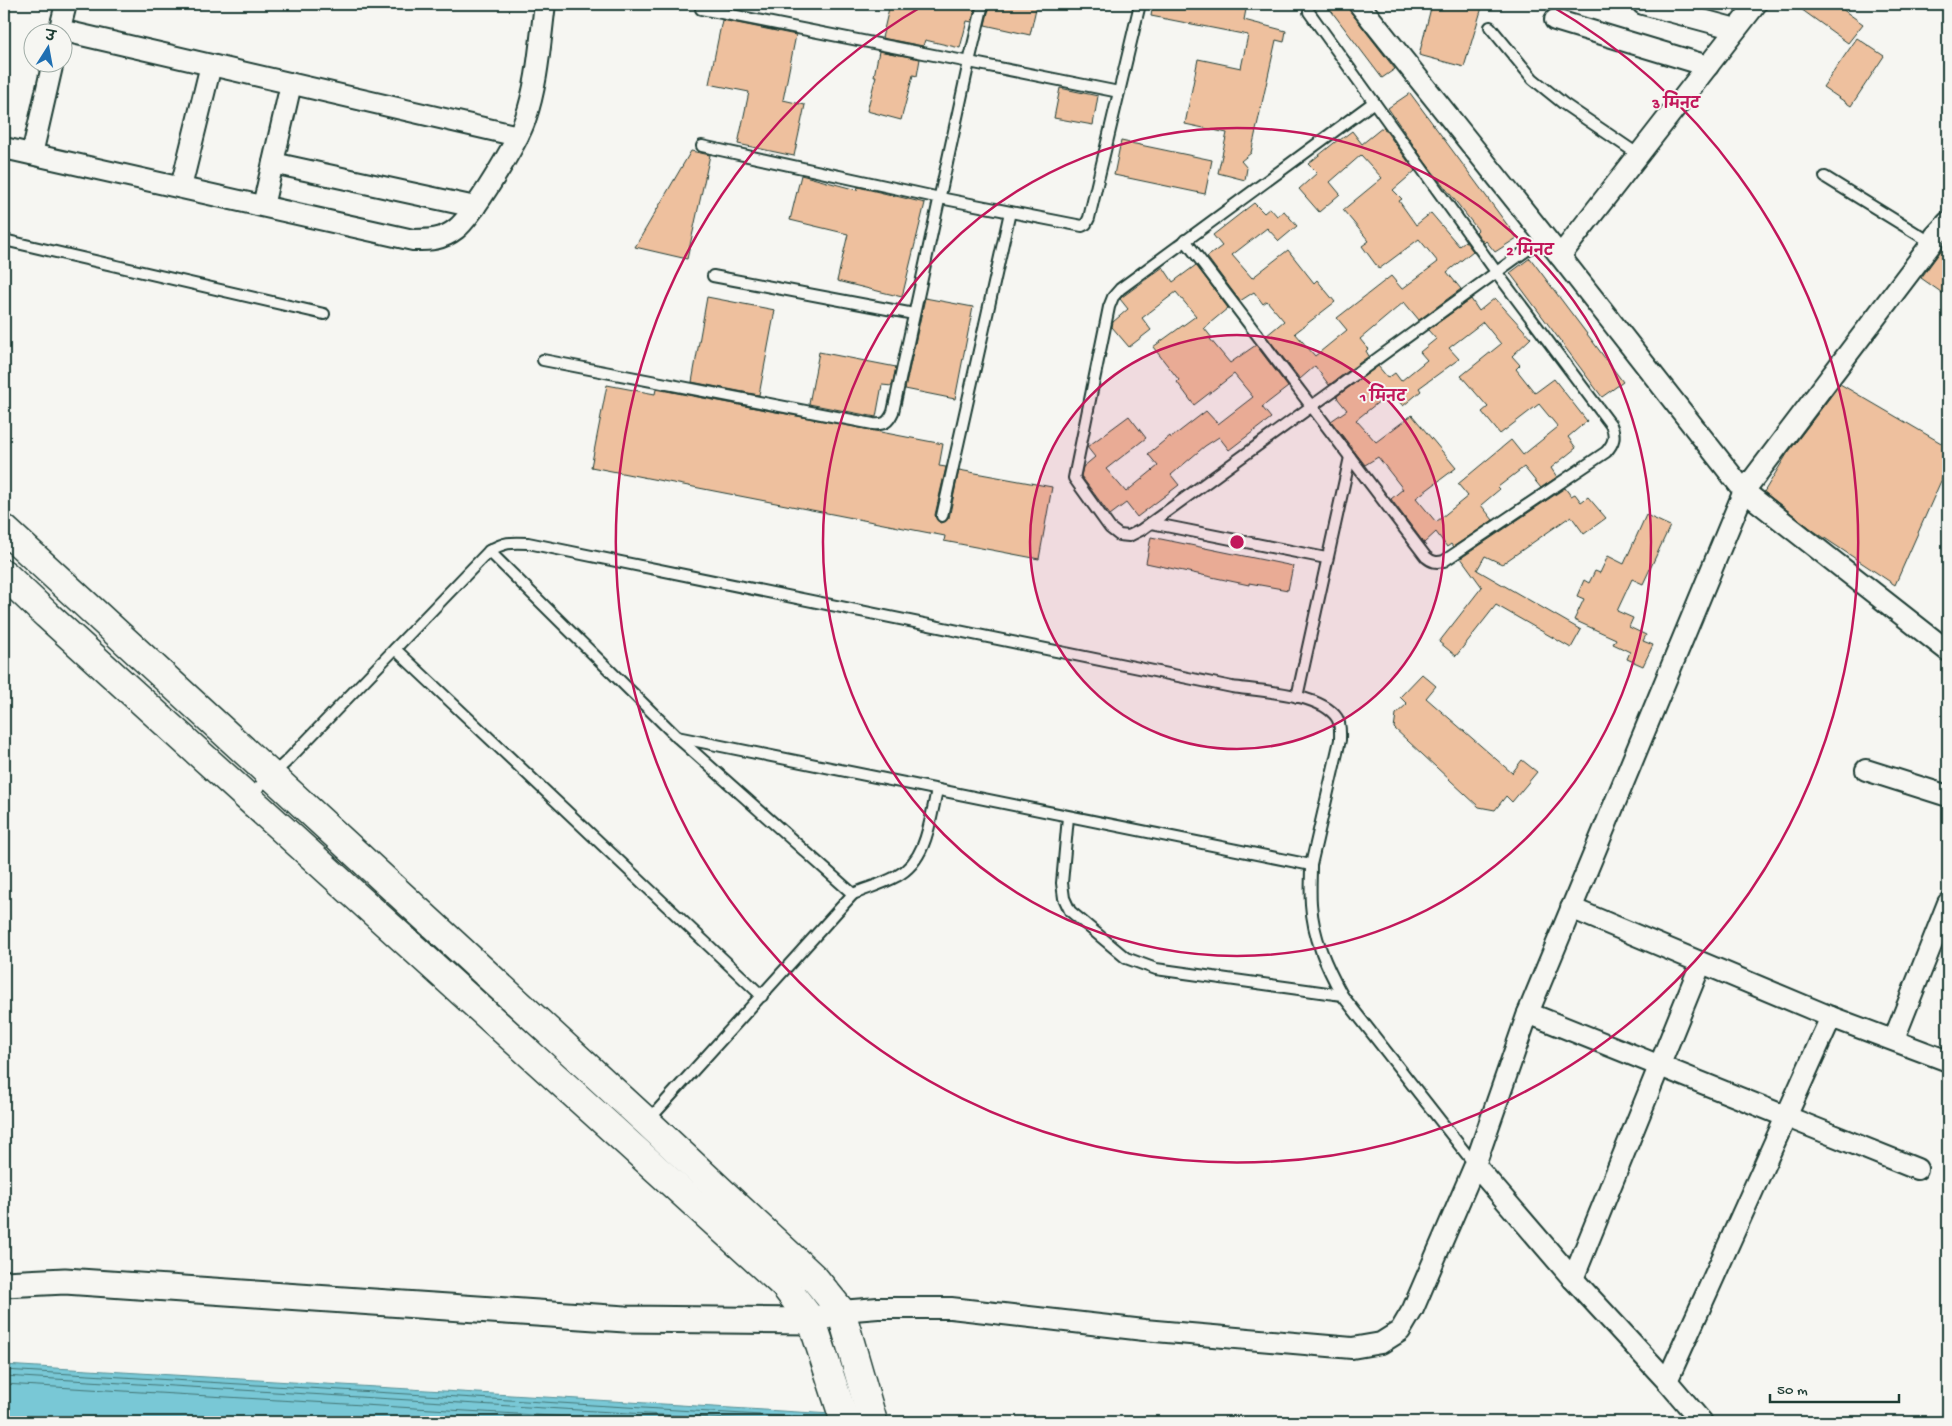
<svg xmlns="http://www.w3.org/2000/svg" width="1952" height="1426" font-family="'Gochi Hand','Playpen Sans Deva',sans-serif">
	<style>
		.water { fill: #79c8d6; stroke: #559095 }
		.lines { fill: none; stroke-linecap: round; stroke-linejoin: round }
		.shore { stroke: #437575; stroke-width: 1 }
		.building { fill: #eec09e; stroke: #1f3d34; fill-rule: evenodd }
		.service-casing { stroke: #1f3d34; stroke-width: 14 }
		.minor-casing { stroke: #1f3d34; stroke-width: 24 }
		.tertiary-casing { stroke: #1f3d34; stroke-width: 29 }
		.primary-casing { stroke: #1f3d34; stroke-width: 31 }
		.service { stroke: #f6f6f2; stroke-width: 10 }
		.minor { stroke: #f6f6f2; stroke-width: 20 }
		.tertiary { stroke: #f6f6f2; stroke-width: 25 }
		.primary { stroke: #f6f6f2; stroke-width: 28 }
		.ring { fill: none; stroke: #c2185b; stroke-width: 2.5 }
		.centre { fill: #c2185b; stroke: #f6f6f2; stroke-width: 2.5 }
		.ring-label { font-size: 15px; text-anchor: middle; font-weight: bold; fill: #c2185b; stroke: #f6f6f2; stroke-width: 4; stroke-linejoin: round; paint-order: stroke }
	</style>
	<rect width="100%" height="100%" fill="#f6f6f2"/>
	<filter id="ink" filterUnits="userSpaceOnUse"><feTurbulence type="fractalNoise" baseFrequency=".02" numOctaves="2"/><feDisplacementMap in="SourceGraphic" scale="10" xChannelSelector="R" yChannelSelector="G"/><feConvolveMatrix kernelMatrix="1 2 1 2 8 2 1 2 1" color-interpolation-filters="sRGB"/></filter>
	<g filter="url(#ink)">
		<polygon class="water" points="4,1365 916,1419 976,1422 4,1422"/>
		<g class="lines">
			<g class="shore">
				<polyline points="4,1370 828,1419"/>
				<polyline points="4,1376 781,1422"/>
				<polyline points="4,1384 654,1422"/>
			</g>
		</g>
		<g class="building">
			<polygon points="890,4 976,4 972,22 967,21 960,48 925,40 923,46 882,38"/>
			<polygon points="990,4 1037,4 1030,35 985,25"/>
			<polygon points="1153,4 1247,4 1244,20 1286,31 1284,42 1276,40 1251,153 1241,161 1247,168 1245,180 1218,173 1227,133 1185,124 1198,59 1241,68 1248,35 1151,16"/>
			<polygon points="1326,4 1347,4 1350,11 1395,69 1382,78"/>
			<polygon points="1432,4 1483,4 1464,67 1419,55"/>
			<polygon points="1794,4 1835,4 1863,24 1848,43"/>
			<polygon points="722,20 796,35 783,100 805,105 794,156 738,144 749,92 709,84"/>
			<polygon points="1857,38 1884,56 1851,106 1823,87"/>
			<polygon points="879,51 920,59 917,76 913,75 901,120 867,111 876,76 874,76"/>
			<polygon points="1060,88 1098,96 1093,125 1054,118"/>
			<polygon points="1410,93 1517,238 1495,252 1486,241 1484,243 1476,232 1478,230 1425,162 1388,108"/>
			<polygon points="1383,127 1415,171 1393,190 1402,199 1399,201 1416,225 1431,213 1459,246 1465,241 1473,251 1447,272 1461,289 1419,320 1404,302 1360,339 1368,349 1366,351 1369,356 1329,385 1315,366 1300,379 1266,336 1284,321 1267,301 1263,304 1254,292 1240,301 1207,257 1222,246 1213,235 1254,203 1264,213 1270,208 1277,216 1284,211 1297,226 1279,241 1267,228 1232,255 1252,278 1288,250 1314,283 1317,280 1335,302 1295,333 1315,356 1347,330 1337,318 1391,276 1402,289 1438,262 1419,239 1379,269 1362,246 1369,241 1343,210 1382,178 1361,155 1330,182 1340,194 1319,212 1299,189 1317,173 1308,164 1339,139 1340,140 1352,131 1362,144"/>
			<polygon points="1121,141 1212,160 1205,194 1114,175"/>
			<polygon points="691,151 710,155 687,259 635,247"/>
			<polygon points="801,175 857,190 858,187 925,203 902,297 837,281 848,234 790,220"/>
			<polygon points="1948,241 1948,297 1921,278"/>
			<polygon points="1530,258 1623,382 1602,397 1510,273"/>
			<polygon points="1196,265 1228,308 1204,328 1212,338 1210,339 1230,363 1256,345 1288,387 1262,407 1271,418 1229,450 1219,437 1205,446 1171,475 1179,485 1137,517 1126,503 1110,515 1081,476 1083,467 1095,457 1087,447 1129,416 1146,438 1106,469 1126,492 1158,466 1148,454 1170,436 1171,438 1206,411 1218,424 1253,397 1234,374 1194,405 1177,382 1179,380 1153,347 1196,316 1176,292 1142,318 1151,330 1129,347 1112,327 1113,322 1128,309 1120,299 1122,297 1163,267 1173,282"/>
			<polygon points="707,297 775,310 759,395 692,382"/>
			<polygon points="925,298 973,307 955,399 905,389"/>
			<path d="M1495 298 1531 338 1512 356 1520 365 1516 369 1535 393 1554 379 1587 421 1568 437 1576 448 1551 468 1557 477 1541 488 1524 467 1498 487 1500 489 1481 505 1493 520 1453 547 1451 544 1447 547 1436 532 1424 543 1391 499 1403 489 1378 457 1365 465 1331 421 1347 410 1338 399 1337 396 1378 366 1388 378 1395 373 1401 381 1427 360 1420 352 1436 339 1428 330 1471 299 1479 311ZM1483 322 1501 344 1461 376 1488 407 1482 412 1500 434 1539 404 1558 427 1523 455 1511 440 1458 484 1468 496 1436 522 1416 498 1456 468 1412 415 1376 442 1356 420 1391 392 1403 406 1421 391 1419 388 1459 359 1449 348Z"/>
			<polygon points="819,352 896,367 892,386 882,385 876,417 809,404"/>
			<polygon points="1840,384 1948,447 1948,465 1895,585 1814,531 1764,492 1787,454"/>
			<polygon points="607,385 655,394 656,389 943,444 939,466 946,467 935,515 936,518 940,523 944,522 949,518 959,470 1052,487 1039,559 944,541 945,536 591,467"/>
			<polygon points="1565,488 1571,496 1575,494 1581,502 1588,497 1606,518 1584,534 1571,516 1502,564 1485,556 1477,570 1581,630 1571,648 1496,605 1456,656 1439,642 1482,587 1461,558"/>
			<polygon points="1646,515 1670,526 1643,584 1632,579 1617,611 1633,618 1629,627 1646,635 1643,641 1653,645 1643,666 1627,659 1630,652 1613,644 1616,639 1574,620 1584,599 1577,596 1584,580 1589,583 1595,571 1600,573 1608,556 1624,564"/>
			<polygon points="1151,537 1293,566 1288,590 1249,583 1249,585 1146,563"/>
			<polygon points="1422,674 1436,686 1426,698 1512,773 1522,760 1537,772 1512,802 1506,796 1495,810 1479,807 1394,728 1396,714 1407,704 1400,697"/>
		</g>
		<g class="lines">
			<g class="service-casing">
				<g id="service">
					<polyline points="701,9 969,62 983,4"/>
					<polyline points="1490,27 1533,79 1564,104 1639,155"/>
					<polyline points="1374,102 1120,289 1113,297 1109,307 1074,478 1110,528 1119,535 1129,536 1141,530 1545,237"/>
					<polyline points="702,146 940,198 1082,226 1086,224 1089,218 1140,4"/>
					<polyline points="1825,177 1932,243"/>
					<polyline points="4,240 324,314"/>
					<path d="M1185 240 1426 557C1432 562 1436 563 1444 561L1606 452C1614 443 1616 436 1611 425L1497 273 1309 12"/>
					<polyline points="713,276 914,314"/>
					<path d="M543 360 873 424C884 425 888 423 893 412L969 62 1119 92"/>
					<polyline points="942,516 1010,212"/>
					<polyline points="1151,523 1326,558"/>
					<polyline points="489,551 677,737 853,894 647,1122"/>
					<polyline points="395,649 762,996"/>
					<polyline points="1297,697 1350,457"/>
					<path d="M249 796 286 762 489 551C504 542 511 542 528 543L1232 687C1259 691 1321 693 1337 718 1341 724 1340 733 1340 740L1311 865 677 737"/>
					<polyline points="1068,817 1062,883 1064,898 1070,911 1126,958 1156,969 1342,995"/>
					<path d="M1311 865C1311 878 1310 891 1311 904 1313 937 1326 966 1342 995L1475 1165"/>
					<path d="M853 894C867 888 883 884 897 876 927 860 930 820 937 790"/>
				</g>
			</g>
			<g class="minor-casing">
				<g id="minor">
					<polyline points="1359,4 1560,256 1744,491 1948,651"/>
					<polyline points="1643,4 1736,29"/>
					<polyline points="1555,20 1708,66"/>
					<polyline points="60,30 518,136"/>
					<polyline points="59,32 66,4"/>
					<path d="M4 148 413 240C430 240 442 240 456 229 473 216 518 141 525 120 538 83 540 42 545 4"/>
					<polyline points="32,154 53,62"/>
					<polyline points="273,163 475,207"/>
					<polyline points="181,187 211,65"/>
					<polyline points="263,206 291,84"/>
					<polyline points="1560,256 1756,4"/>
					<polyline points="1866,770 1948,796"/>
					<polyline points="1571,908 1831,1017 1948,1061"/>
					<polyline points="1528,1013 1917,1169"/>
					<polyline points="1894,1039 1948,903"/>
					<polyline points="1475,1165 1573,1279 1667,1381 1702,1422"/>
					<polyline points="1573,1279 1701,963"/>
					<polyline points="841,1311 878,1308 951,1308 1144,1330 1352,1348 1381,1343 1400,1331 1413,1309 1475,1165 1528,1013 1744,491 1932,243 1935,236 1948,222"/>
					<polyline points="1667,1381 1831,1017"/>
				</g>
			</g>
			<g class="tertiary-casing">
				<polyline id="tertiary" points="4,1284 65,1281 625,1319 812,1321 841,1311"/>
			</g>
			<g class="primary-casing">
				<g id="primary">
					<polyline points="4,529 647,1122 815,1279 841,1311 873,1422"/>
					<polyline points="4,574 47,615 784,1285 812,1321 845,1422"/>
				</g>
			</g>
			<use href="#service" class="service"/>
			<use href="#minor" class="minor"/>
			<use href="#tertiary" class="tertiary"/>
			<use href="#primary" class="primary"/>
		</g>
	</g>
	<circle cx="1237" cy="542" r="207" fill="#c2185b" fill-opacity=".12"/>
	<g class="ring">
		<circle cx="1237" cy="542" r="207"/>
		<circle cx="1237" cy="542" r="414"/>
		<path d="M1548 4A621 621 0 1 1 926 4"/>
	</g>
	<circle cx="1237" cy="542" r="8" class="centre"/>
	<g class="ring-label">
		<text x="1676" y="108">3 मिनट</text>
		<text x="1530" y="255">2 मिनट</text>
		<text x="1383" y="401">1 मिनट</text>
	</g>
	<rect width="1952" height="1426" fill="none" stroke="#f6f6f2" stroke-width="20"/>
	<rect x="10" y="10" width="1932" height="1406" fill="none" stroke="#1f3d34" stroke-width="2" filter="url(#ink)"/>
	<g transform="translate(48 48) rotate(11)"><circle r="24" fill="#f6f6f2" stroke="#a0aca6"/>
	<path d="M0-4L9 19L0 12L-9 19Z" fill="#1f6fb2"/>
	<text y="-8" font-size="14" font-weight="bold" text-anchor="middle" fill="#1f3d34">उ</text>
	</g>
	<path d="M1770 1394v8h129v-8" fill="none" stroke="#1f3d34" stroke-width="2.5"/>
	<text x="1777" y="1394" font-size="15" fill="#1f3d34" stroke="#f6f6f2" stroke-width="4" paint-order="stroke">50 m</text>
</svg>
